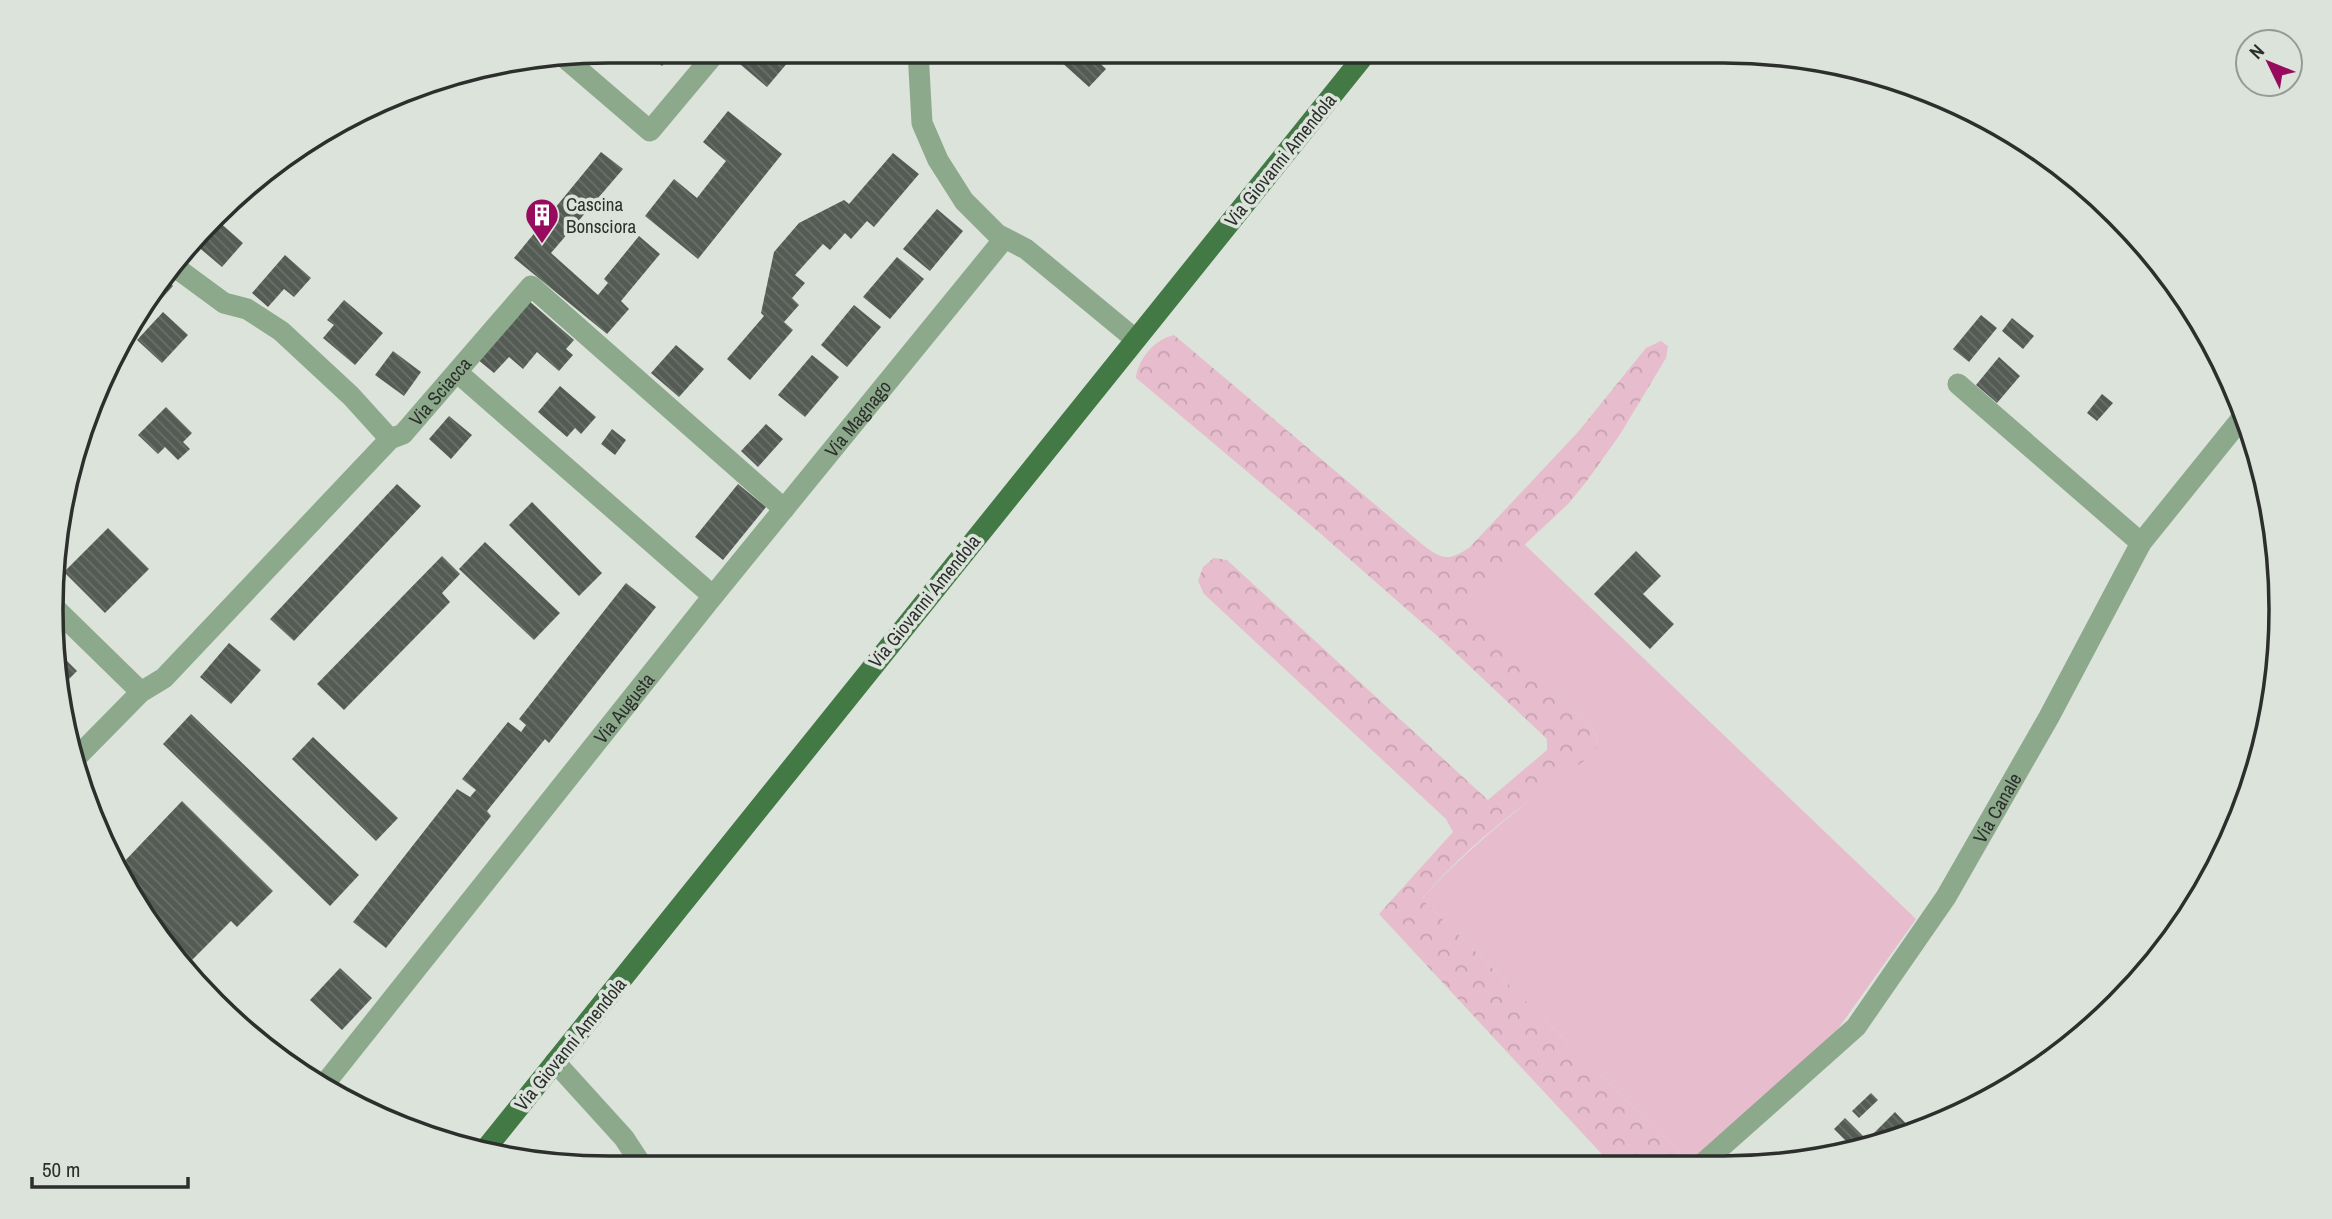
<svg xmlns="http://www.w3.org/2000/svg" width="2332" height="1219" font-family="'Archivo Narrow',sans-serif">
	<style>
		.green { fill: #e7bccd }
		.forest { fill: url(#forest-crowns) }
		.building { fill: url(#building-back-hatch) }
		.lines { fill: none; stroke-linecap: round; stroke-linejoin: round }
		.minor { stroke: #8ca98c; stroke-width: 21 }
		.major { stroke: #437945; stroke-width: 21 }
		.labels { text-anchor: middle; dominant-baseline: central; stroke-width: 7; stroke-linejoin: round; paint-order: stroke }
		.street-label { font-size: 19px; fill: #2c2f2c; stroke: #dbe3db }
		.poi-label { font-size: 19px; fill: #2c2f2c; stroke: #dbe3db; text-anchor: start }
		.rim { fill: none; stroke: #2c2f2c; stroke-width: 3.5 }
	</style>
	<defs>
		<pattern id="forest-crowns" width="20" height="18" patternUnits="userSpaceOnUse" patternTransform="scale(1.75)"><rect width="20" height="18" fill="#e7bccd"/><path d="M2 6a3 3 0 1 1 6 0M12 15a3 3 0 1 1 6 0" fill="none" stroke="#c6a2b0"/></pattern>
		<pattern id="building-back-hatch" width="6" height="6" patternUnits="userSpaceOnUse" patternTransform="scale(1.75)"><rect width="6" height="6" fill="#545b54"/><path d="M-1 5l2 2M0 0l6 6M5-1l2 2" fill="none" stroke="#6a6f6a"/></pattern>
	</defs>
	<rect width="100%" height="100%" fill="#dbe3db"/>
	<path class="green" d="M1523 543 1916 919 1833 1036 1689 1162 1422 899C1474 840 1538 795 1598 745L1595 733 1467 606 1469 597Z"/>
	<path class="forest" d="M1174 335 1423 545C1442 560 1449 561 1469 548L1578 432 1646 348 1661 341 1668 346 1666 358 1619 436 1586 482 1569 503 1469 597 1468 606 1595 733 1598 745 1591 756C1531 798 1470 842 1422 899L1689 1162 1687 1164H1611L1379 914 1453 832 1446 819 1204 594 1198 581 1203 567 1214 558 1227 560 1488 800 1547 750V739L1443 641 1313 527 1136 378C1138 359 1155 339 1174 335Z"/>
	<g class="building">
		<polygon points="645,51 675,51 662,66"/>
		<polygon points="741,51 778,51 789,61 767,87 734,59"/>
		<polygon points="1049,51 1087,51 1106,69 1089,87"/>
		<polygon points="728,111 782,154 698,259 645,216 674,179 697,198 726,161 703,142"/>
		<polygon points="601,152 623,169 551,253 598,295 608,283 604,279 639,236 660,254 621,301 629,309 607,334 514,258"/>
		<polygon points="893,153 919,174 874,227 867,221 851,239 845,233 830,250 823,244 795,275 805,283 792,298 799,305 784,322 793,330 750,380 727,359 764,316 761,313 774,252 799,223 844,200 849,204"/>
		<polygon points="937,209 963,231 930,271 903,249"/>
		<polygon points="218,221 243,243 222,267 196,245"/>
		<polygon points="285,255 311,278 294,297 284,289 268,307 252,293"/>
		<polygon points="897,257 924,279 890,319 863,297"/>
		<polygon points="165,278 173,286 143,319 138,315 145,299"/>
		<polygon points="344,300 383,333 355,365 323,338 334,325 327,320"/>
		<polygon points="528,300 574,340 566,349 573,355 559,371 537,352 523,369 509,357 494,373 477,359"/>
		<polygon points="854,305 881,327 847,367 821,345"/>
		<polygon points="163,312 188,335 162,363 137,340"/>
		<polygon points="1981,315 1997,328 1969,362 1953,349"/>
		<polygon points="2012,318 2034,336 2023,349 2002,331"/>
		<polygon points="676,345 704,369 679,397 651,373"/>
		<polygon points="393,351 421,372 404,396 375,375"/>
		<polygon points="812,355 839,377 805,417 778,395"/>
		<polygon points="1999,357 2020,376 1997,403 1976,385"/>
		<polygon points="560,386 596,417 581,434 575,428 567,437 538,412"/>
		<polygon points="2102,394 2113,403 2097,421 2087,413"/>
		<polygon points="166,407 192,433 183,442 190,449 178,460 165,447 158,454 138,435"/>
		<polygon points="449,416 472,435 451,459 429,439"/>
		<polygon points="766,424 783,439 758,467 741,451"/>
		<polygon points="612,429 626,440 615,455 601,444"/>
		<polygon points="397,484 421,506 294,641 270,619"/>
		<polygon points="738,484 766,507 723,560 695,537"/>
		<polygon points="66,499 74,507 65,518 66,504"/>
		<polygon points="532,502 602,573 579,596 509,525"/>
		<polygon points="108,528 149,569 105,613 64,572"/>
		<polygon points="485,542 560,613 534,640 459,569"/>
		<polygon points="1636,551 1661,576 1643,594 1674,624 1650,649 1594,594"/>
		<polygon points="442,556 460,574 442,593 450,602 344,710 317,684"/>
		<polygon points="626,583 656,607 549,743 545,739 487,811 491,816 386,948 353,922 457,789 470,797 476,790 462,779 508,722 521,732 526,725 519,719"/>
		<polygon points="229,643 261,670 231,704 200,677"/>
		<polygon points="52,646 77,671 61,687"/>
		<polygon points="191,714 359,875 330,906 163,744"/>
		<polygon points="313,737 398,818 376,841 292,759"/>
		<polygon points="182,801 273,891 237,927 231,921 184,968 120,866"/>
		<polygon points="340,968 372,998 342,1030 310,1000"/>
		<polygon points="1871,1093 1878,1100 1859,1118 1852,1111"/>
		<polygon points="1895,1112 1914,1132 1881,1141 1874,1133"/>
		<polygon points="1845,1118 1870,1143 1853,1148 1834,1129"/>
	</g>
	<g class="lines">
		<g class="minor">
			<polyline points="918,51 922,123 938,160 964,201 997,234 1026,249 1135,339"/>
			<polyline points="565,58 650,131 717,51"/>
			<polyline points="175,267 224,303 247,309 281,331 351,396 390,439"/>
			<polyline points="1958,384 2141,543"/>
			<path id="s1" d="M713 596 1004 239"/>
			<polyline points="56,609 141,692"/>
			<path id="s2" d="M78 756 141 692 164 678 390 439 403 434 531 286 784 509"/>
			<polyline points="555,1062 624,1138 643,1167"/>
			<path id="s3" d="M323 1086 713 596 458 373"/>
			<path id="s4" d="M1702 1164 1856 1027 1946 897 2049 717 2141 543 2245 414"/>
		</g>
		<polyline class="major" points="483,1152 1367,52"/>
	</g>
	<defs>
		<g id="building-pin" transform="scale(1.75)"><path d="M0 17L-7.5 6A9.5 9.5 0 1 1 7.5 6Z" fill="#980a5d" stroke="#dbe3db"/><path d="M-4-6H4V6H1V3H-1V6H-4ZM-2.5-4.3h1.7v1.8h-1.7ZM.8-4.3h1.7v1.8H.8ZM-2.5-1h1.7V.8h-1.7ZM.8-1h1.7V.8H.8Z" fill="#fff"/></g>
	</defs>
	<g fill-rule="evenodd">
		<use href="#building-pin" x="542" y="215"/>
	</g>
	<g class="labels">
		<g class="street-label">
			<text transform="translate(1280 160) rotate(-51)">Via Giovanni Amendola</text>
			<text stroke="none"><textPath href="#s2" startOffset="516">Via Sciacca</textPath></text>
			<text stroke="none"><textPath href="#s1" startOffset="229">Via Magnago</textPath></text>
			<text transform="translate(924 601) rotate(-51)">Via Giovanni Amendola</text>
			<text stroke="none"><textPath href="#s3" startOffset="483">Via Augusta</textPath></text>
			<text stroke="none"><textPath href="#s4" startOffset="467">Via Canale</textPath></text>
			<text transform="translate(570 1044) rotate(-51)">Via Giovanni Amendola</text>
		</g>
		<g class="poi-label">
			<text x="566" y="204">Cascina<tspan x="566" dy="22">Bonsciora</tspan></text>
		</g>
	</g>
	<path d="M0 0H2332V1219H0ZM609 63H1723A546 546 0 0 1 2269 609V610A546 546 0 0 1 1723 1156H609A546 546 0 0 1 63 610V609A546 546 0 0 1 609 63Z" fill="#dbe3db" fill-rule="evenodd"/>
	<path class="rim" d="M609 63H1723A546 546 0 0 1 2269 609V610A546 546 0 0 1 1723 1156H609A546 546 0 0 1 63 610V609A546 546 0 0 1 609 63Z"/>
	<g transform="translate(2269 63) rotate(313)"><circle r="33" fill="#dbe3db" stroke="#959b95" stroke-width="2"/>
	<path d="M0-5L12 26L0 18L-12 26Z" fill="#980a5d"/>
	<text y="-10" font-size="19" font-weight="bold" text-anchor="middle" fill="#2c2f2c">N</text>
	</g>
	<path d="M32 1177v10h156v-10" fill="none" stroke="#2c2f2c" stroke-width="3.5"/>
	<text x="42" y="1177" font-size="21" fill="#2c2f2c" stroke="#dbe3db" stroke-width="5" paint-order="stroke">50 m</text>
</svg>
